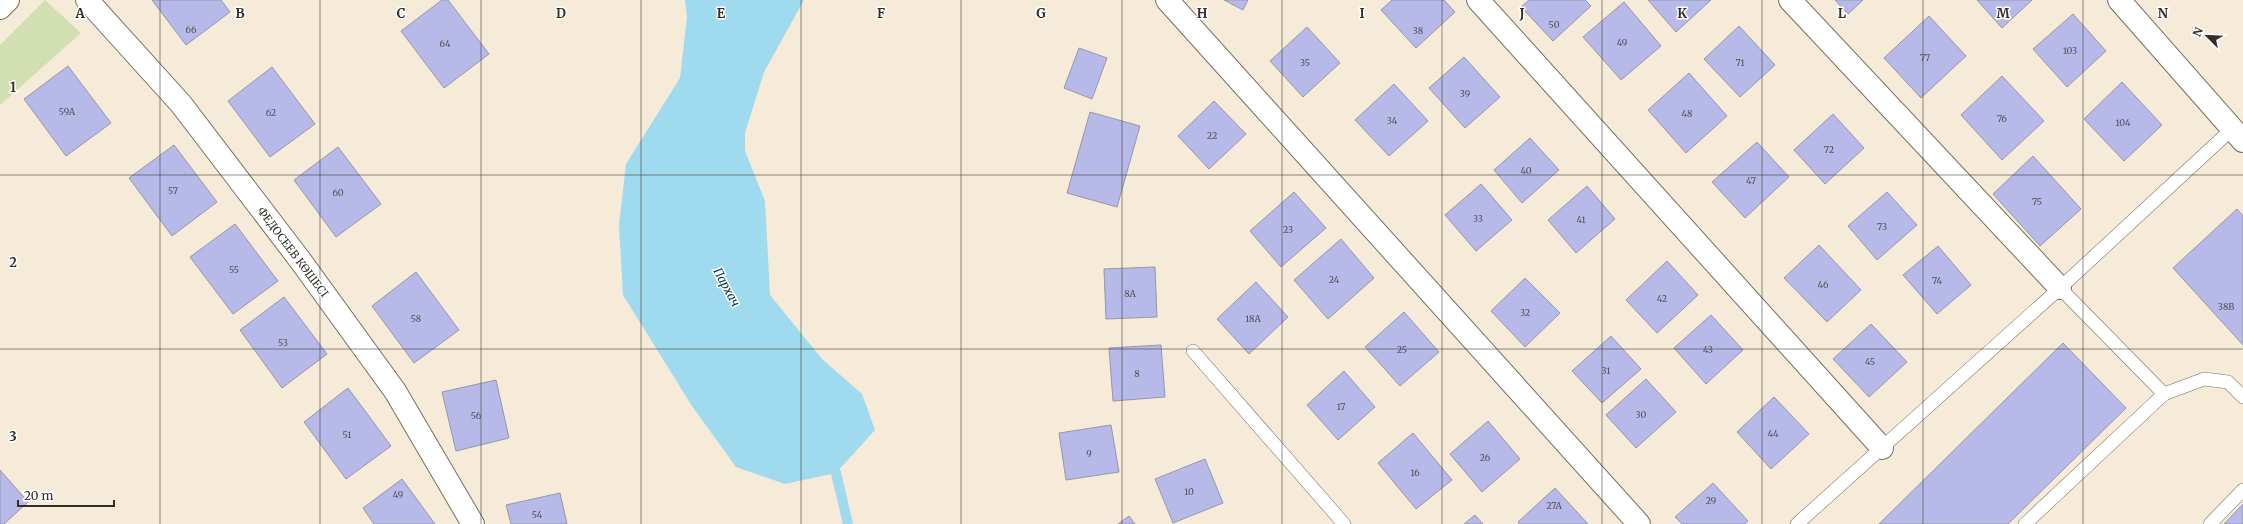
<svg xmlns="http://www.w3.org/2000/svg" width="2243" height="524" font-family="Merriweather,serif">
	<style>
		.green { fill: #d1dfb2 }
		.water { fill: #9fdaee }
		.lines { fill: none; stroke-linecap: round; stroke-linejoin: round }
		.stream { stroke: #9fdaee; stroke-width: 10 }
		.building { fill: #b7bae8; stroke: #9597aa }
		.service-casing { stroke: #776e5d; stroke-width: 14 }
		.minor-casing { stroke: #776e5d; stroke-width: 24 }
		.tertiary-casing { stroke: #776e5d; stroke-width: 24 }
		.service { stroke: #fff; stroke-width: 13 }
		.minor { stroke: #fff; stroke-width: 22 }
		.tertiary { stroke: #fff; stroke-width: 22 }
		.grid { fill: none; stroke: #332f28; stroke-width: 1; stroke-opacity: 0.55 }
		.labels { text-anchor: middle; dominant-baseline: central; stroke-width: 3; stroke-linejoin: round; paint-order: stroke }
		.number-label { font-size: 9px; fill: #545258 }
		.street-label { font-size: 11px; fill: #332f28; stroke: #fff }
		.water-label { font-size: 12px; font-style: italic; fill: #013947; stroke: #fff }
		.grid-label { font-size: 13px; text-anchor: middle; font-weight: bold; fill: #332f28; stroke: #fff; stroke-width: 3; stroke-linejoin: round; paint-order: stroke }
	</style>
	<rect width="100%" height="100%" fill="#f5ebd8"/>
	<polygon class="green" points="45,0 81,33 0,105 0,45"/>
	<polygon class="water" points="685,0 804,0 764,72 745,133 745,151 765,201 770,295 822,359 862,394 875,430 836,473 785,484 736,467 692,406 623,295 619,225 626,164 680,78 687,17"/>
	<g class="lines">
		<polyline class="stream" points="829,461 836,473 848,524"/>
	</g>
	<g class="building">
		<polygon points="152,0 221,0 230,12 186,45"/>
		<polygon points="442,0 448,0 489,54 444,88 401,31"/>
		<polygon points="1224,0 1248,0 1243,10"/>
		<polygon points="1392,0 1444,0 1455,12 1416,48 1381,10"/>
		<polygon points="1529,0 1585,0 1591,6 1553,41 1521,7"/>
		<polygon points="1648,0 1711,0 1676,32"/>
		<polygon points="1835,0 1863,0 1848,14"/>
		<polygon points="1977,0 2032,0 2002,28"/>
		<polygon points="1624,2 1661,46 1621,80 1583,37"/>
		<polygon points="2073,14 2106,51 2067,87 2033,49"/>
		<polygon points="1929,16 1966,56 1921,98 1884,58"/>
		<polygon points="1739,26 1775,65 1740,97 1704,59"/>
		<polygon points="1307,27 1340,63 1303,97 1270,61"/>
		<polygon points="1079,48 1107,58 1092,99 1064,88"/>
		<polygon points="1464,57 1500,97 1465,128 1429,88"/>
		<polygon points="68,66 111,123 66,156 24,99"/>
		<polygon points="272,67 315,124 270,157 228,101"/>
		<polygon points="1689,73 1727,116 1686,153 1648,110"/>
		<polygon points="2002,76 2044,121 2002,160 1961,115"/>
		<polygon points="2122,82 2162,125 2124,161 2084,119"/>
		<polygon points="1394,84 1428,121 1389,156 1355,120"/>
		<polygon points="1214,101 1246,134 1209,169 1178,136"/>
		<polygon points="1090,112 1140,126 1117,207 1067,193"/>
		<polygon points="1833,114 1864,148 1825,184 1794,150"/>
		<polygon points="1530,138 1559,170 1522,203 1494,170"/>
		<polygon points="1757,142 1789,177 1745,218 1712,182"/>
		<polygon points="174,145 217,202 172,236 129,178"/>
		<polygon points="338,147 381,204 336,237 294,180"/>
		<polygon points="2033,156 2081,209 2040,246 1993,194"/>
		<polygon points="1481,184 1512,220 1476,251 1445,215"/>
		<polygon points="1587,186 1615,219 1576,253 1548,220"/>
		<polygon points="1294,192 1326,228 1281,267 1250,231"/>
		<polygon points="1887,192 1917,225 1877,260 1848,226"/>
		<polygon points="2237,209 2243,216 2243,345 2173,268"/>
		<polygon points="235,224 278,281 233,314 190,257"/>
		<polygon points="1341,239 1374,278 1328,319 1294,280"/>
		<polygon points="1819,245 1861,290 1827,322 1784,278"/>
		<polygon points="1938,246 1971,285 1937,314 1903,275"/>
		<polygon points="1667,261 1698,295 1657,333 1626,300"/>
		<polygon points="1155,267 1157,317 1106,319 1104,269"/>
		<polygon points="416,272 459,330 414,363 372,306"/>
		<polygon points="1525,278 1560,313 1525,347 1491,311"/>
		<polygon points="1256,282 1288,317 1249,354 1217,319"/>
		<polygon points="284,297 327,354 282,388 240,330"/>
		<polygon points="1404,312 1439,352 1400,386 1365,347"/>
		<polygon points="1711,315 1743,350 1706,384 1674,348"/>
		<polygon points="1871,324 1907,362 1869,397 1833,359"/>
		<polygon points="1611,336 1641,369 1602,403 1572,371"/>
		<polygon points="2063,343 2126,408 2008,524 1879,524"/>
		<polygon points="1161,345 1165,397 1113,401 1109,348"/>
		<polygon points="1344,371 1375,407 1338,440 1307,405"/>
		<polygon points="1646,379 1676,412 1636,448 1606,415"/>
		<polygon points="496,380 509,438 456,451 442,392"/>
		<polygon points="348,388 391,446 346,479 304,422"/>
		<polygon points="1774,397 1809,434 1771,469 1737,432"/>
		<polygon points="1488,421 1520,459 1482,492 1450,454"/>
		<polygon points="1111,425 1119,472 1066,480 1059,433"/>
		<polygon points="1413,433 1452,480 1416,509 1378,463"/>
		<polygon points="1205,459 1223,503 1173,523 1155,479"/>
		<polygon points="0,470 28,502 4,524 0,524"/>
		<polygon points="402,479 435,524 374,524 363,508"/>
		<polygon points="1713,483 1748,521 1745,524 1682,524 1675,517"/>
		<polygon points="1555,488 1588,524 1520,524 1518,522"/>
		<polygon points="560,493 567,524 511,524 506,505"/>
		<polygon points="2243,504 2243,524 2224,524"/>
		<polygon points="1475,515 1483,524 1464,524"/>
		<polygon points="1129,516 1135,524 1118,524"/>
	</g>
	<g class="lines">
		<g class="service-casing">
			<g id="service">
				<polyline points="2060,288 2164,394"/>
				<polyline points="1193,351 1344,524"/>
				<polyline points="1797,524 2060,288 2232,129"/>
				<polyline points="2025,524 2164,394 2204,379 2228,382 2243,397"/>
				<polyline points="2210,524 2243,490"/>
			</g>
		</g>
		<g class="minor-casing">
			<g id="minor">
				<polyline points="87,0 181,104 300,260 395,391 473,524"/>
				<polyline points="1167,0 1639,524"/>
				<polyline points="1478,0 1882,448"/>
				<polyline points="1790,0 2060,288"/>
				<polyline points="2119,0 2243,141"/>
			</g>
		</g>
		<g class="tertiary-casing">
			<polyline id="tertiary" points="0,8 8,0"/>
		</g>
		<use href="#service" class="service"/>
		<use href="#minor" class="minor"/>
		<use href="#tertiary" class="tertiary"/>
	</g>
	<path class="grid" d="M160 0V524M320 0V524M481 0V524M641 0V524M801 0V524M961 0V524M1122 0V524M1282 0V524M1442 0V524M1602 0V524M1762 0V524M1923 0V524M2083 0V524M0 175H2243M0 349H2243"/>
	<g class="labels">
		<g class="number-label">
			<text x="1554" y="24">50</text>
			<text x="191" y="29">66</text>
			<text x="1418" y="30">38</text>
			<text x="1622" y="42">49</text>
			<text x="445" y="43">64</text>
			<text x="2070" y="50">103</text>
			<text x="1925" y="57">77</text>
			<text x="1305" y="62">35</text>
			<text x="1740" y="62">71</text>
			<text x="1465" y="93">39</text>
			<text x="67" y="111">59А</text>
			<text x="271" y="112">62</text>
			<text x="1687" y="113">48</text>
			<text x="2002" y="118">76</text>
			<text x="1392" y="120">34</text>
			<text x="2123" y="122">104</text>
			<text x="1212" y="135">22</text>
			<text x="1829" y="149">72</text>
			<text x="1526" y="170">40</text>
			<text x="1751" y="180">47</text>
			<text x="173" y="190">57</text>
			<text x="338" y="192">60</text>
			<text x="2037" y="201">75</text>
			<text x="1478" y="218">33</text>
			<text x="1581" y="219">41</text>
			<text x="1882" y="226">73</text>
			<text x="1288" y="229">23</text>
			<text x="234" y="269">55</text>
			<text x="1334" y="279">24</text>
			<text x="1937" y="280">74</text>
			<text x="1823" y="284">46</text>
			<text x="1130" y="293">8А</text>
			<text x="1662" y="298">42</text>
			<text x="2226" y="306">38В</text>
			<text x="1525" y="312">32</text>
			<text x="416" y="318">58</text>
			<text x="1253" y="318">18А</text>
			<text x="283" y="342">53</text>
			<text x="1402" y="349">25</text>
			<text x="1708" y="349">43</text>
			<text x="1870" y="361">45</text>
			<text x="1606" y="370">31</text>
			<text x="1137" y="373">8</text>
			<text x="1341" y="406">17</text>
			<text x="1641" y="414">30</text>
			<text x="476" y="415">56</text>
			<text x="1773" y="433">44</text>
			<text x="347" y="434">51</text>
			<text x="1089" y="453">9</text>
			<text x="1485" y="457">26</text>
			<text x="1415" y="472">16</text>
			<text x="1189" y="491">10</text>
			<text x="398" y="494">49</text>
			<text x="1711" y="500">29</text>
			<text x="1554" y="505">27А</text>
			<text x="537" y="514">54</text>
		</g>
		<g class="street-label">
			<text transform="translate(293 252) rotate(53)">ФЕДОСЕЕВ КӨШЕСІ</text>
		</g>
		<g class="water-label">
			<text transform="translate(727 287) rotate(61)">Пархач</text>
		</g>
	</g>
	<g class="grid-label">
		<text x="80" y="18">A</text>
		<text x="240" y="18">B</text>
		<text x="401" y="18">C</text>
		<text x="561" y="18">D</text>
		<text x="721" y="18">E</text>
		<text x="881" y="18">F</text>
		<text x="1041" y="18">G</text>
		<text x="1202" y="18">H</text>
		<text x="1362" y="18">I</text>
		<text x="1522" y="18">J</text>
		<text x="1682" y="18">K</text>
		<text x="1842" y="18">L</text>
		<text x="2003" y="18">M</text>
		<text x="2163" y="18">N</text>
		<text x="13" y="92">1</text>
		<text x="13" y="267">2</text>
		<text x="13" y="441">3</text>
	</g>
	<g transform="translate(2207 36) rotate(294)" stroke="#ffffff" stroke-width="3" paint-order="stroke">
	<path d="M0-3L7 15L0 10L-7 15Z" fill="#332f28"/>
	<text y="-6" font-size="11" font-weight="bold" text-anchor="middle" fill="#332f28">N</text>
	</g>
	<path d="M18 500v6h96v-6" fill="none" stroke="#332f28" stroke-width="2"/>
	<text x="24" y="500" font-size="12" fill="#332f28" stroke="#ffffff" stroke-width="3" paint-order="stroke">20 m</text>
</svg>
